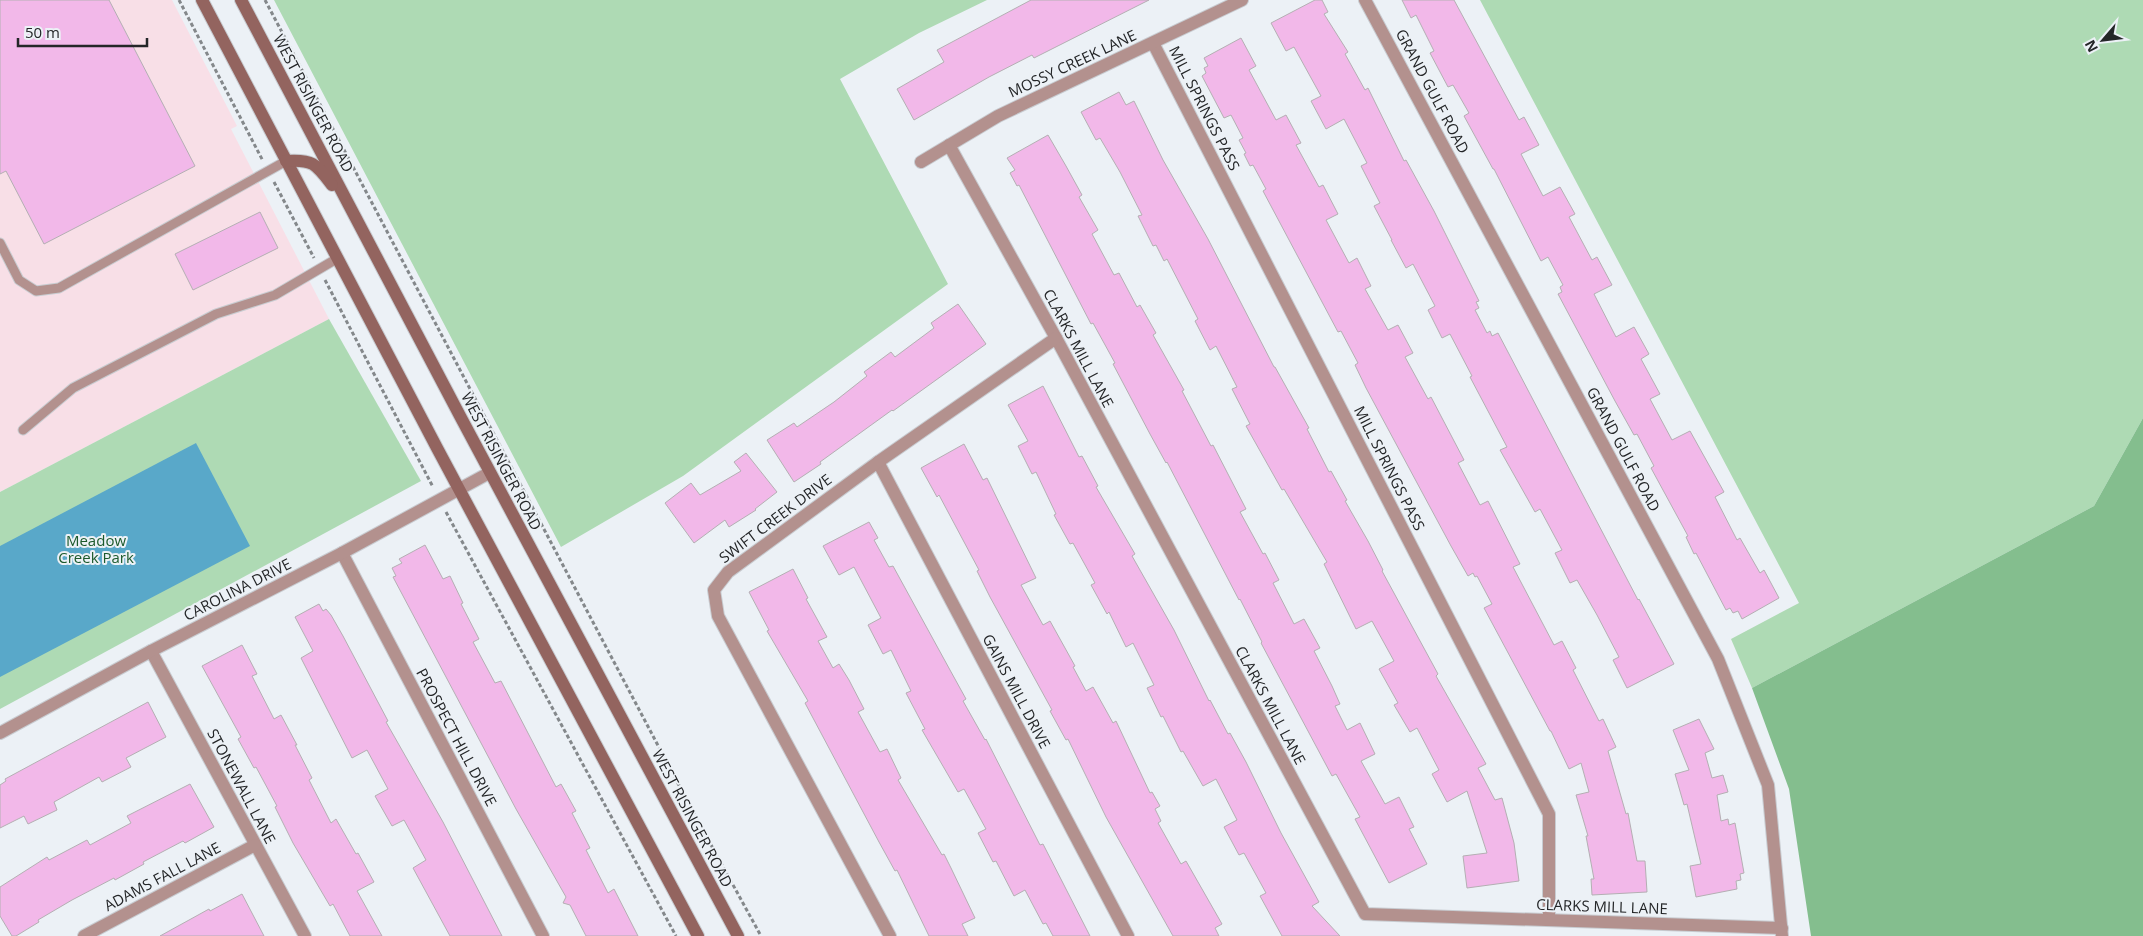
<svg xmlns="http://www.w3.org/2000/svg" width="2143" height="936" font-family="'Open Sans',sans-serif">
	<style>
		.industrial { fill: #f8dfe7 }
		.green { fill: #aedab4 }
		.forest { fill: #84be8e }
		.water { fill: #59a8c9 }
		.building { fill: #f2b8e9; stroke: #b4afb3 }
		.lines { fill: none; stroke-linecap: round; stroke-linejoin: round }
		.lane-casing { stroke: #c8ccd1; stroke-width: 11 }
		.street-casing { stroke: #c8ccd1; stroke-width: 14 }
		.secondary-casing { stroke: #c8ccd1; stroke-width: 14 }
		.path { stroke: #84888b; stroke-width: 3; stroke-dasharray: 4 2.5; stroke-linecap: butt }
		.lane { stroke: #b3918e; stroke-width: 9 }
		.street { stroke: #b3918e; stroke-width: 12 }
		.secondary { stroke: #93645f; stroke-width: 12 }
		.labels { text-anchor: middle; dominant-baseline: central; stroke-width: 4; stroke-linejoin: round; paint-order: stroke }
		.street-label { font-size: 15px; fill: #242628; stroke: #ecf1f6 }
		.park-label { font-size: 15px; fill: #1c5a2c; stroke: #ecf1f6 }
	</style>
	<rect width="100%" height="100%" fill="#ecf1f6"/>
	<polygon class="industrial" points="0,0 172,0 237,126 231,129 329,319 0,492"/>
	<g class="green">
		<polygon points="274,0 987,0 919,33 840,79 948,284 683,476 561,547"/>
		<polygon points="1480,0 2143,0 2143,418 2094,506 1752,688 1731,639 1799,603"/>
		<polygon points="329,319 421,481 0,709 0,492"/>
	</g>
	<polygon class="forest" points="2143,418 2143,936 1811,936 1789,789 1752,688 2094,506"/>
	<polygon class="water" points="196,443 250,546 0,677 0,546"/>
	<g class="building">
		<polygon points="0,0 109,0 195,166 44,244 6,171 0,174"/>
		<polygon points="1031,0 1149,0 1034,58 1032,55 989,77 914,120 897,89 944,62 937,50"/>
		<polygon points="1315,0 1322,0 1328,12 1324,14 1348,52 1345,54 1365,90 1368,88 1404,161 1406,160 1434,211 1479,301 1476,302 1479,308 1475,310 1487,333 1490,331 1492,336 1498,333 1638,600 1639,599 1674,664 1627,688 1613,660 1619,657 1597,615 1577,580 1570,583 1555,553 1562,550 1540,509 1535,512 1500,450 1507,447 1470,377 1472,376 1450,334 1442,338 1428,310 1435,306 1413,264 1406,268 1391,240 1392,240 1374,206 1380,203 1361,166 1367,163 1344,119 1326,129 1311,101 1321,96 1294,47 1286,51 1271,23"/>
		<polygon points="1402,0 1454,0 1519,120 1524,117 1539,145 1521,154 1543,196 1560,187 1575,214 1569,217 1592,260 1597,257 1612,285 1594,294 1616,337 1634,327 1649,354 1641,359 1660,394 1650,399 1672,440 1690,431 1724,492 1715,497 1737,540 1740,538 1760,573 1764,570 1779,598 1742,619 1738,611 1733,613 1730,608 1726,610 1696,553 1694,554 1686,537 1688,536 1651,468 1654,466 1637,434 1634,435 1615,401 1558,294 1562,292 1560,287 1563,285 1548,257 1541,261 1494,169 1493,169 1464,116 1469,113 1453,85 1448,87 1430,53 1434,51 1416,15 1411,18"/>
		<polygon points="1241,38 1256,66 1249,70 1276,120 1286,115 1301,143 1296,145 1319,187 1323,185 1338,214 1326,220 1349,263 1357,258 1371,286 1365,289 1388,330 1398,325 1413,353 1405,357 1428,399 1431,397 1464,460 1458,463 1480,505 1488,501 1520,564 1513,567 1554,645 1562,641 1576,668 1573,670 1599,721 1603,719 1616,747 1608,751 1626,814 1628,813 1637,861 1645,861 1647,892 1592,895 1591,879 1594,879 1586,836 1588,836 1576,795 1589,792 1581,763 1569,769 1551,731 1550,731 1484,608 1492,604 1477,576 1475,577 1473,573 1468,576 1451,546 1366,388 1355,365 1358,363 1341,331 1338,332 1263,191 1266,189 1253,165 1250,166 1244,154 1246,153 1239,140 1243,138 1231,115 1224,118 1202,76 1206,73 1204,68 1208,66 1204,58"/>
		<polygon points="1119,92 1126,105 1134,101 1163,160 1208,239 1274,367 1275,367 1309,428 1307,429 1329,472 1331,471 1347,500 1345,501 1368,541 1383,570 1382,571 1438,674 1436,676 1486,764 1478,768 1495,800 1502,798 1514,843 1519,881 1467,888 1463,856 1487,853 1467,791 1447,802 1432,774 1439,770 1417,728 1410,732 1394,705 1398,703 1379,669 1394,661 1372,621 1356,629 1324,564 1327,562 1284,489 1282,490 1246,426 1250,424 1232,389 1237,387 1216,346 1210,350 1195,321 1198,319 1167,259 1164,261 1156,245 1153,246 1138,216 1142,215 1120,172 1100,138 1096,140 1081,112"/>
		<polygon points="1048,135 1066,166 1082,195 1079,197 1098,230 1092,234 1114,275 1119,273 1137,307 1140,305 1156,333 1153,335 1184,390 1182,391 1211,446 1213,445 1246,509 1240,512 1263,554 1265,553 1279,580 1273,583 1294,624 1304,619 1320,648 1314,651 1332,686 1340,704 1335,706 1347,730 1360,723 1375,754 1361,761 1385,804 1399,797 1414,827 1409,829 1427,864 1389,883 1355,819 1360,817 1336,774 1332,776 1261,643 1262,642 1240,599 1239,600 1167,462 1166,463 1150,434 1113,364 1115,363 1093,323 1091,324 1019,185 1017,186 1010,173 1015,170 1007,158"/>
		<polygon points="260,212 278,248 193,290 175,254"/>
		<polygon points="958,304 986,344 893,411 892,410 820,462 821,464 794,482 767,440 794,423 797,427 834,402 867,376 864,372 891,352 895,357 934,328 931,323"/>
		<polygon points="1043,386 1079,457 1082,456 1098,486 1096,487 1135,554 1132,556 1174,630 1209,701 1210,700 1228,734 1230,733 1246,762 1281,833 1319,902 1312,906 1340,936 1282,936 1260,896 1266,893 1244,853 1239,855 1224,827 1237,820 1216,779 1203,786 1183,751 1181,752 1163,716 1161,717 1147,688 1154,685 1133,643 1126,647 1109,612 1107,614 1091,585 1095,583 1073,543 1070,544 1054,515 1056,514 1036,472 1032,474 1018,446 1028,441 1008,405"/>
		<polygon points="964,444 983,480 987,478 1036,578 1021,585 1043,625 1050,621 1075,666 1073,667 1086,691 1093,687 1113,723 1116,721 1150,793 1152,792 1160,806 1155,809 1161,821 1158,823 1181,864 1186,861 1222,924 1215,928 1219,936 1173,936 1106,817 1068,739 1066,740 1050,711 1052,710 990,597 977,571 979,570 939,495 937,497 921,468"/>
		<polygon points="746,453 777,492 755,509 756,510 729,527 725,520 694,543 665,503 691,483 700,495 741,471 734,462"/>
		<polygon points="869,522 878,538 874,540 889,567 893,566 950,670 966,699 963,701 985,740 986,739 1040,845 1043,844 1090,936 1053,936 1046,923 1043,924 1025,890 1014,896 996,861 993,862 978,833 986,829 964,789 958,792 922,730 925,729 906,693 911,691 891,650 883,654 868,625 881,618 854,567 839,575 823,546"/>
		<polygon points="425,545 443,579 450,576 463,603 461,604 479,639 473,642 495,683 501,681 556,787 561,784 576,811 572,813 590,848 586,850 608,893 614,889 638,936 586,936 570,905 563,903 566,897 516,809 393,577 396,576 392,568 402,563 399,559"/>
		<polygon points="793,569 808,598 806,599 827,637 818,641 833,668 839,664 849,680 864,709 858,712 880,752 887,749 901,778 898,780 942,855 944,854 951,868 975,918 962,924 968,936 929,936 897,870 895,871 879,842 805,703 808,701 767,631 769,630 749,592"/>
		<polygon points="319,604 323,611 326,609 331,615 343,636 388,721 386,722 443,822 502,936 450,936 413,868 426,860 404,820 392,826 375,796 388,789 367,750 352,758 301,658 313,651 295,617"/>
		<polygon points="242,645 257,674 252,676 274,719 281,715 297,745 295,745 312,778 309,780 331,823 336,819 356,854 358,853 374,882 357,891 382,936 350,936 333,904 330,906 293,843 275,807 277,806 256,767 254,768 238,739 241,737 202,666"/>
		<polygon points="148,702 166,737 126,758 131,767 102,782 99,777 54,802 57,810 28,824 24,816 0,828 0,785 6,781 5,779"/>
		<polygon points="1699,719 1714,749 1705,753 1712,778 1723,775 1728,792 1717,795 1721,821 1728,819 1729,825 1735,823 1744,873 1740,874 1741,880 1736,881 1737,889 1696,897 1690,866 1701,864 1687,804 1684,805 1675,774 1689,770 1673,730"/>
		<polygon points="190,784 214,827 185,843 183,841 143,862 144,864 115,880 114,878 72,900 38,920 39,922 16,936 12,936 0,916 0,887 47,857 49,860 87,840 90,845 131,823 127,816"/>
		<polygon points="242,894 264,936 160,936 209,909 210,911"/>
	</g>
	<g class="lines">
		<g class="lane-casing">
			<g id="lane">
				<polyline points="0,243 19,280 36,291 59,288 286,161"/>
				<polyline points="23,430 73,388 216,314 275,295 338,258"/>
			</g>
		</g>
		<g class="street-casing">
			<g id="street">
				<polyline points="1365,0 1718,659 1768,785 1782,936"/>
				<polyline points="1153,43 1549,814 1549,920"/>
				<polyline points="949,145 1056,338 1365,914 1782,928"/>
				<polyline points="921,162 998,116 1242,0"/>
				<polyline points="878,462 1128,936"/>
				<polyline points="342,553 543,936"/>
				<polyline points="151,651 305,936"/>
				<polyline points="0,733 151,651 342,553 489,473"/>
				<polyline points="84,936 255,845"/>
				<polyline points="890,936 718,616 714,590 728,572 878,462 1056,338"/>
			</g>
		</g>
		<g class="secondary-casing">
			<g id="secondary">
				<polyline points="202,0 437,448 698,936"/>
				<path d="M241 0C405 313 570 625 738 936"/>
				<path d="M286 161C313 159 316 164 332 185"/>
			</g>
		</g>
		<g class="path">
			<polyline points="179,0 263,161"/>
			<polyline points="265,0 692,810 761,936"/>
			<polyline points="274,182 314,258"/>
			<polyline points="325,280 433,487"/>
			<polyline points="446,512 676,936"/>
		</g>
		<use href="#lane" class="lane"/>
		<use href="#street" class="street"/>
		<use href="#secondary" class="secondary"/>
	</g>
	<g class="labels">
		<g class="street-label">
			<text transform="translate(1072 63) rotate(-25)">MOSSY CREEK LANE</text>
			<text transform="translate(1433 91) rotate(62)">GRAND GULF ROAD</text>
			<text transform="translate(314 103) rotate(62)">WEST RISINGER ROAD</text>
			<text transform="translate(1205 108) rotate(63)">MILL SPRINGS PASS</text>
			<text transform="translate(1079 348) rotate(62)">CLARKS MILL LANE</text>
			<text transform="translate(1624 449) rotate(62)">GRAND GULF ROAD</text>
			<text transform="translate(502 461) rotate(62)">WEST RISINGER ROAD</text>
			<text transform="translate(1390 468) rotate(63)">MILL SPRINGS PASS</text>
			<text transform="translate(775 518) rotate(-37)">SWIFT CREEK DRIVE</text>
			<text transform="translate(237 589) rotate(-27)">CAROLINA DRIVE</text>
			<text transform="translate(1017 691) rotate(62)">GAINS MILL DRIVE</text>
			<text transform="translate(1271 705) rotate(62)">CLARKS MILL LANE</text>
			<text transform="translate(457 737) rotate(62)">PROSPECT HILL DRIVE</text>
			<text transform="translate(242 786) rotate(62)">STONEWALL LANE</text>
			<text transform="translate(693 818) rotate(62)">WEST RISINGER ROAD</text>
			<text transform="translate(162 876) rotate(-28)">ADAMS FALL LANE</text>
			<text transform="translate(1602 906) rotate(2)">CLARKS MILL LANE</text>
		</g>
		<g class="park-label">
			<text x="96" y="540">Meadow<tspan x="96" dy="17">Creek Park</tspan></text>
		</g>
	</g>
	<g transform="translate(2103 40) rotate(242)" stroke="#ecf1f6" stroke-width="4" paint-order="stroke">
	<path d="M0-4L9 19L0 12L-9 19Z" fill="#242628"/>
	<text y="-8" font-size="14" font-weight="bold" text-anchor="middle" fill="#242628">N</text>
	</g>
	<path d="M18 38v8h129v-8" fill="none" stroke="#242628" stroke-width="2.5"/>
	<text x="25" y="38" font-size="15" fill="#242628" stroke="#ecf1f6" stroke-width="4" paint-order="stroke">50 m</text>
</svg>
